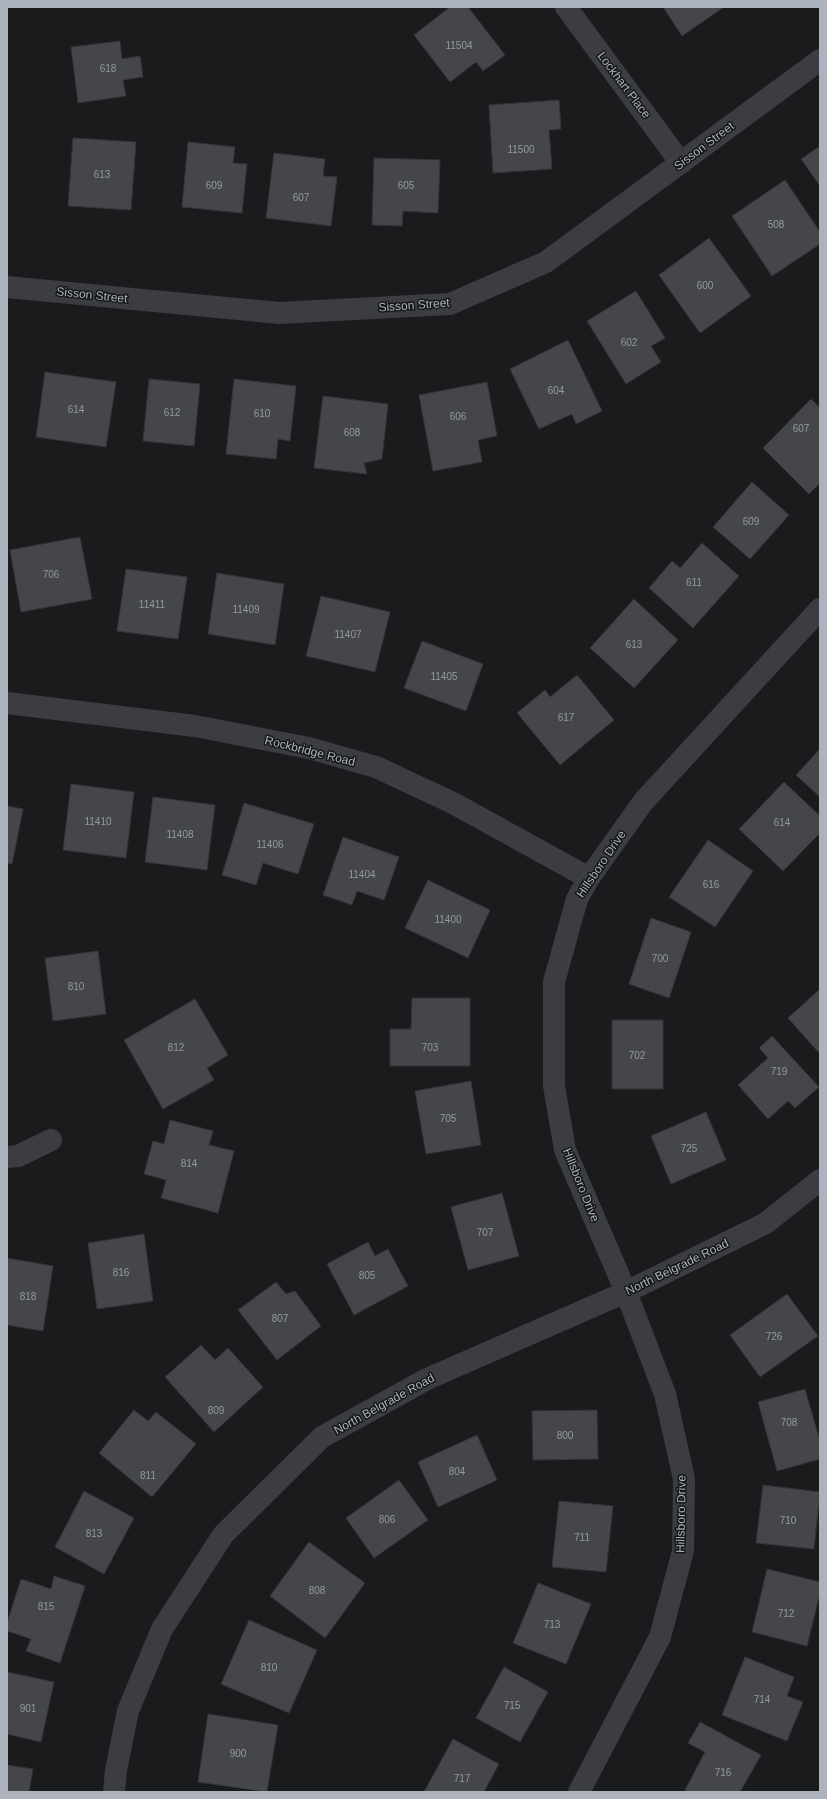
<svg xmlns="http://www.w3.org/2000/svg" width="827" height="1799" font-family="Helvetica,sans-serif">
	<style>
		.building { fill: #45464a; stroke: #343539 }
		.lines { fill: none; stroke-linecap: round; stroke-linejoin: round }
		.minor { stroke: #3b3d42; stroke-width: 22 }
		.labels { text-anchor: middle; dominant-baseline: central; stroke-width: 3; stroke-linejoin: round; paint-order: stroke }
		.number-label { font-size: 10px; fill: #9398a0 }
		.street-label { font-size: 12px; fill: #adb3bc; stroke: #151618 }
	</style>
	<rect width="100%" height="100%" fill="#1a1b1d"/>
	<g class="building">
		<polygon points="450,7 468,7 505,55 483,71 476,62 450,82 414,35"/>
		<polygon points="663,7 724,7 682,36"/>
		<polygon points="120,41 122,59 140,56 143,77 123,80 126,96 78,103 71,47"/>
		<polygon points="559,100 561,129 549,130 552,169 493,173 489,105"/>
		<polygon points="73,138 136,142 131,210 68,206"/>
		<polygon points="188,142 235,147 233,163 247,164 242,213 182,207"/>
		<polygon points="820,146 820,186 801,159"/>
		<polygon points="274,153 325,159 323,176 337,177 331,226 266,218"/>
		<polygon points="374,158 440,160 438,213 403,211 402,226 372,225"/>
		<polygon points="785,180 820,232 820,244 772,276 732,216"/>
		<polygon points="709,238 751,296 700,333 659,275"/>
		<polygon points="636,291 665,338 651,346 661,362 626,384 587,321"/>
		<polygon points="568,340 602,411 576,424 572,414 539,429 510,369"/>
		<polygon points="45,372 116,382 106,447 36,437"/>
		<polygon points="149,379 200,384 194,446 143,441"/>
		<polygon points="234,379 296,386 290,441 278,439 276,459 226,454"/>
		<polygon points="487,382 497,436 478,440 482,462 433,471 419,395"/>
		<polygon points="323,396 388,404 382,459 364,463 367,474 314,468"/>
		<polygon points="811,399 820,408 820,483 809,494 763,448"/>
		<polygon points="752,482 789,515 750,559 713,527"/>
		<polygon points="80,537 92,599 21,612 10,550"/>
		<polygon points="702,543 739,576 693,628 649,588 672,561 680,568"/>
		<polygon points="126,569 187,577 178,639 117,631"/>
		<polygon points="217,573 284,584 275,645 208,634"/>
		<polygon points="321,596 390,612 375,672 306,656"/>
		<polygon points="634,599 678,640 634,688 590,648"/>
		<polygon points="422,641 483,664 466,711 404,688"/>
		<polygon points="577,675 614,720 560,765 517,713 545,690 550,697"/>
		<polygon points="820,749 820,797 796,775"/>
		<polygon points="784,782 820,816 820,833 783,871 739,829"/>
		<polygon points="71,784 134,792 126,858 63,850"/>
		<polygon points="153,797 215,805 207,870 145,862"/>
		<polygon points="244,803 314,824 298,874 263,863 256,885 222,875"/>
		<polygon points="7,806 23,809 12,864 7,863"/>
		<polygon points="343,837 399,857 384,900 357,891 352,905 323,895"/>
		<polygon points="708,840 753,871 715,927 669,897"/>
		<polygon points="428,880 490,910 468,958 405,928"/>
		<polygon points="651,918 691,932 669,998 629,984"/>
		<polygon points="98,951 106,1014 53,1021 45,958"/>
		<polygon points="820,989 820,1054 788,1018"/>
		<polygon points="412,998 470,998 470,1066 390,1066 390,1029 411,1029"/>
		<polygon points="195,999 228,1055 207,1068 214,1080 163,1109 124,1040"/>
		<rect x="612" y="1020" width="51" height="69"/>
		<polygon points="772,1036 819,1087 795,1108 788,1101 768,1119 738,1085 768,1058 759,1048"/>
		<polygon points="471,1081 481,1145 426,1154 415,1091"/>
		<polygon points="706,1112 726,1160 671,1184 651,1136"/>
		<polygon points="170,1120 213,1131 209,1145 234,1151 218,1213 161,1198 166,1180 144,1174 153,1141 164,1144"/>
		<polygon points="502,1193 519,1256 468,1270 451,1207"/>
		<polygon points="144,1234 153,1301 97,1309 88,1243"/>
		<polygon points="368,1242 375,1256 388,1249 408,1286 354,1315 327,1264"/>
		<polygon points="7,1258 53,1266 43,1331 7,1325"/>
		<polygon points="276,1282 286,1294 295,1291 321,1326 277,1360 238,1310"/>
		<polygon points="787,1294 818,1336 760,1377 730,1335"/>
		<polygon points="201,1345 215,1360 228,1348 263,1387 214,1432 165,1377"/>
		<polygon points="805,1389 820,1441 820,1459 777,1471 758,1402"/>
		<polygon points="134,1410 148,1421 156,1412 196,1444 152,1497 99,1453"/>
		<polygon points="597,1410 598,1459 533,1460 532,1411"/>
		<polygon points="477,1435 497,1480 438,1507 418,1462"/>
		<polygon points="399,1480 428,1520 374,1558 346,1518"/>
		<polygon points="763,1485 820,1492 814,1549 756,1543"/>
		<polygon points="84,1491 134,1518 104,1574 55,1547"/>
		<polygon points="559,1501 613,1506 606,1572 552,1567"/>
		<polygon points="309,1542 365,1583 325,1638 270,1596"/>
		<polygon points="767,1569 820,1582 820,1593 807,1646 752,1632"/>
		<polygon points="54,1576 85,1586 60,1663 26,1651 31,1639 7,1631 7,1623 21,1579 51,1589"/>
		<polygon points="538,1583 591,1604 566,1664 513,1643"/>
		<polygon points="249,1620 317,1650 289,1713 221,1684"/>
		<polygon points="745,1657 794,1677 787,1696 803,1702 787,1741 722,1715"/>
		<polygon points="504,1667 548,1692 520,1742 476,1718"/>
		<polygon points="7,1672 54,1682 41,1742 7,1734"/>
		<polygon points="208,1714 278,1725 267,1792 198,1782"/>
		<polygon points="700,1722 761,1755 740,1792 689,1792 685,1790 705,1752 688,1743"/>
		<polygon points="453,1739 499,1764 484,1792 424,1792"/>
		<polygon points="7,1765 33,1769 29,1792 7,1792"/>
	</g>
	<g class="lines">
		<g class="minor">
			<polyline points="566,7 681,163"/>
			<polyline points="7,287 279,313 450,304 546,262 820,60"/>
			<polyline points="7,703 195,726 309,748 376,767 453,803 589,878"/>
			<polyline points="7,1157 18,1156 51,1140"/>
			<polyline points="114,1792 116,1770 128,1711 162,1629 223,1535 322,1437 427,1379 626,1292 766,1223 820,1180"/>
			<polyline points="579,1792 660,1637 683,1551 684,1479 665,1394 626,1292 565,1150 554,1086 554,982 577,899 589,878 643,802 820,609"/>
		</g>
	</g>
	<g class="labels">
		<g class="number-label">
			<text x="459" y="45">11504</text>
			<text x="108" y="68">618</text>
			<text x="521" y="149">11500</text>
			<text x="102" y="174">613</text>
			<text x="214" y="185">609</text>
			<text x="406" y="185">605</text>
			<text x="301" y="197">607</text>
			<text x="776" y="224">508</text>
			<text x="705" y="285">600</text>
			<text x="629" y="342">602</text>
			<text x="556" y="390">604</text>
			<text x="76" y="409">614</text>
			<text x="172" y="412">612</text>
			<text x="262" y="413">610</text>
			<text x="458" y="416">606</text>
			<text x="801" y="428">607</text>
			<text x="352" y="432">608</text>
			<text x="751" y="521">609</text>
			<text x="51" y="574">706</text>
			<text x="694" y="582">611</text>
			<text x="152" y="604">11411</text>
			<text x="246" y="609">11409</text>
			<text x="348" y="634">11407</text>
			<text x="634" y="644">613</text>
			<text x="444" y="676">11405</text>
			<text x="566" y="717">617</text>
			<text x="98" y="821">11410</text>
			<text x="782" y="822">614</text>
			<text x="180" y="834">11408</text>
			<text x="270" y="844">11406</text>
			<text x="362" y="874">11404</text>
			<text x="711" y="884">616</text>
			<text x="448" y="919">11400</text>
			<text x="660" y="958">700</text>
			<text x="76" y="986">810</text>
			<text x="176" y="1047">812</text>
			<text x="430" y="1047">703</text>
			<text x="637" y="1055">702</text>
			<text x="779" y="1071">719</text>
			<text x="448" y="1118">705</text>
			<text x="689" y="1148">725</text>
			<text x="189" y="1163">814</text>
			<text x="485" y="1232">707</text>
			<text x="121" y="1272">816</text>
			<text x="367" y="1275">805</text>
			<text x="28" y="1296">818</text>
			<text x="280" y="1318">807</text>
			<text x="774" y="1336">726</text>
			<text x="216" y="1410">809</text>
			<text x="789" y="1422">708</text>
			<text x="565" y="1435">800</text>
			<text x="457" y="1471">804</text>
			<text x="148" y="1475">811</text>
			<text x="387" y="1519">806</text>
			<text x="788" y="1520">710</text>
			<text x="94" y="1533">813</text>
			<text x="582" y="1537">711</text>
			<text x="317" y="1590">808</text>
			<text x="46" y="1606">815</text>
			<text x="786" y="1613">712</text>
			<text x="552" y="1624">713</text>
			<text x="269" y="1667">810</text>
			<text x="762" y="1699">714</text>
			<text x="512" y="1705">715</text>
			<text x="28" y="1708">901</text>
			<text x="238" y="1753">900</text>
			<text x="723" y="1772">716</text>
			<text x="462" y="1778">717</text>
		</g>
		<g class="street-label">
			<text transform="translate(624 85) rotate(53)">Lockhart Place</text>
			<text transform="translate(704 146) rotate(-37)">Sisson Street</text>
			<text transform="translate(92 295) rotate(6)">Sisson Street</text>
			<text transform="translate(414 305) rotate(-4)">Sisson Street</text>
			<text transform="translate(310 751) rotate(14)">Rockbridge Road</text>
			<text transform="translate(601 864) rotate(-56)">Hillsboro Drive</text>
			<text transform="translate(581 1185) rotate(68)">Hillsboro Drive</text>
			<text transform="translate(677 1267) rotate(-26)">North Belgrade Road</text>
			<text transform="translate(384 1404) rotate(-29)">North Belgrade Road</text>
			<text transform="translate(681 1514) rotate(-89)">Hillsboro Drive</text>
		</g>
	</g>
	<rect width="827" height="1799" fill="none" stroke="#adb3bc" stroke-width="16"/>
</svg>
